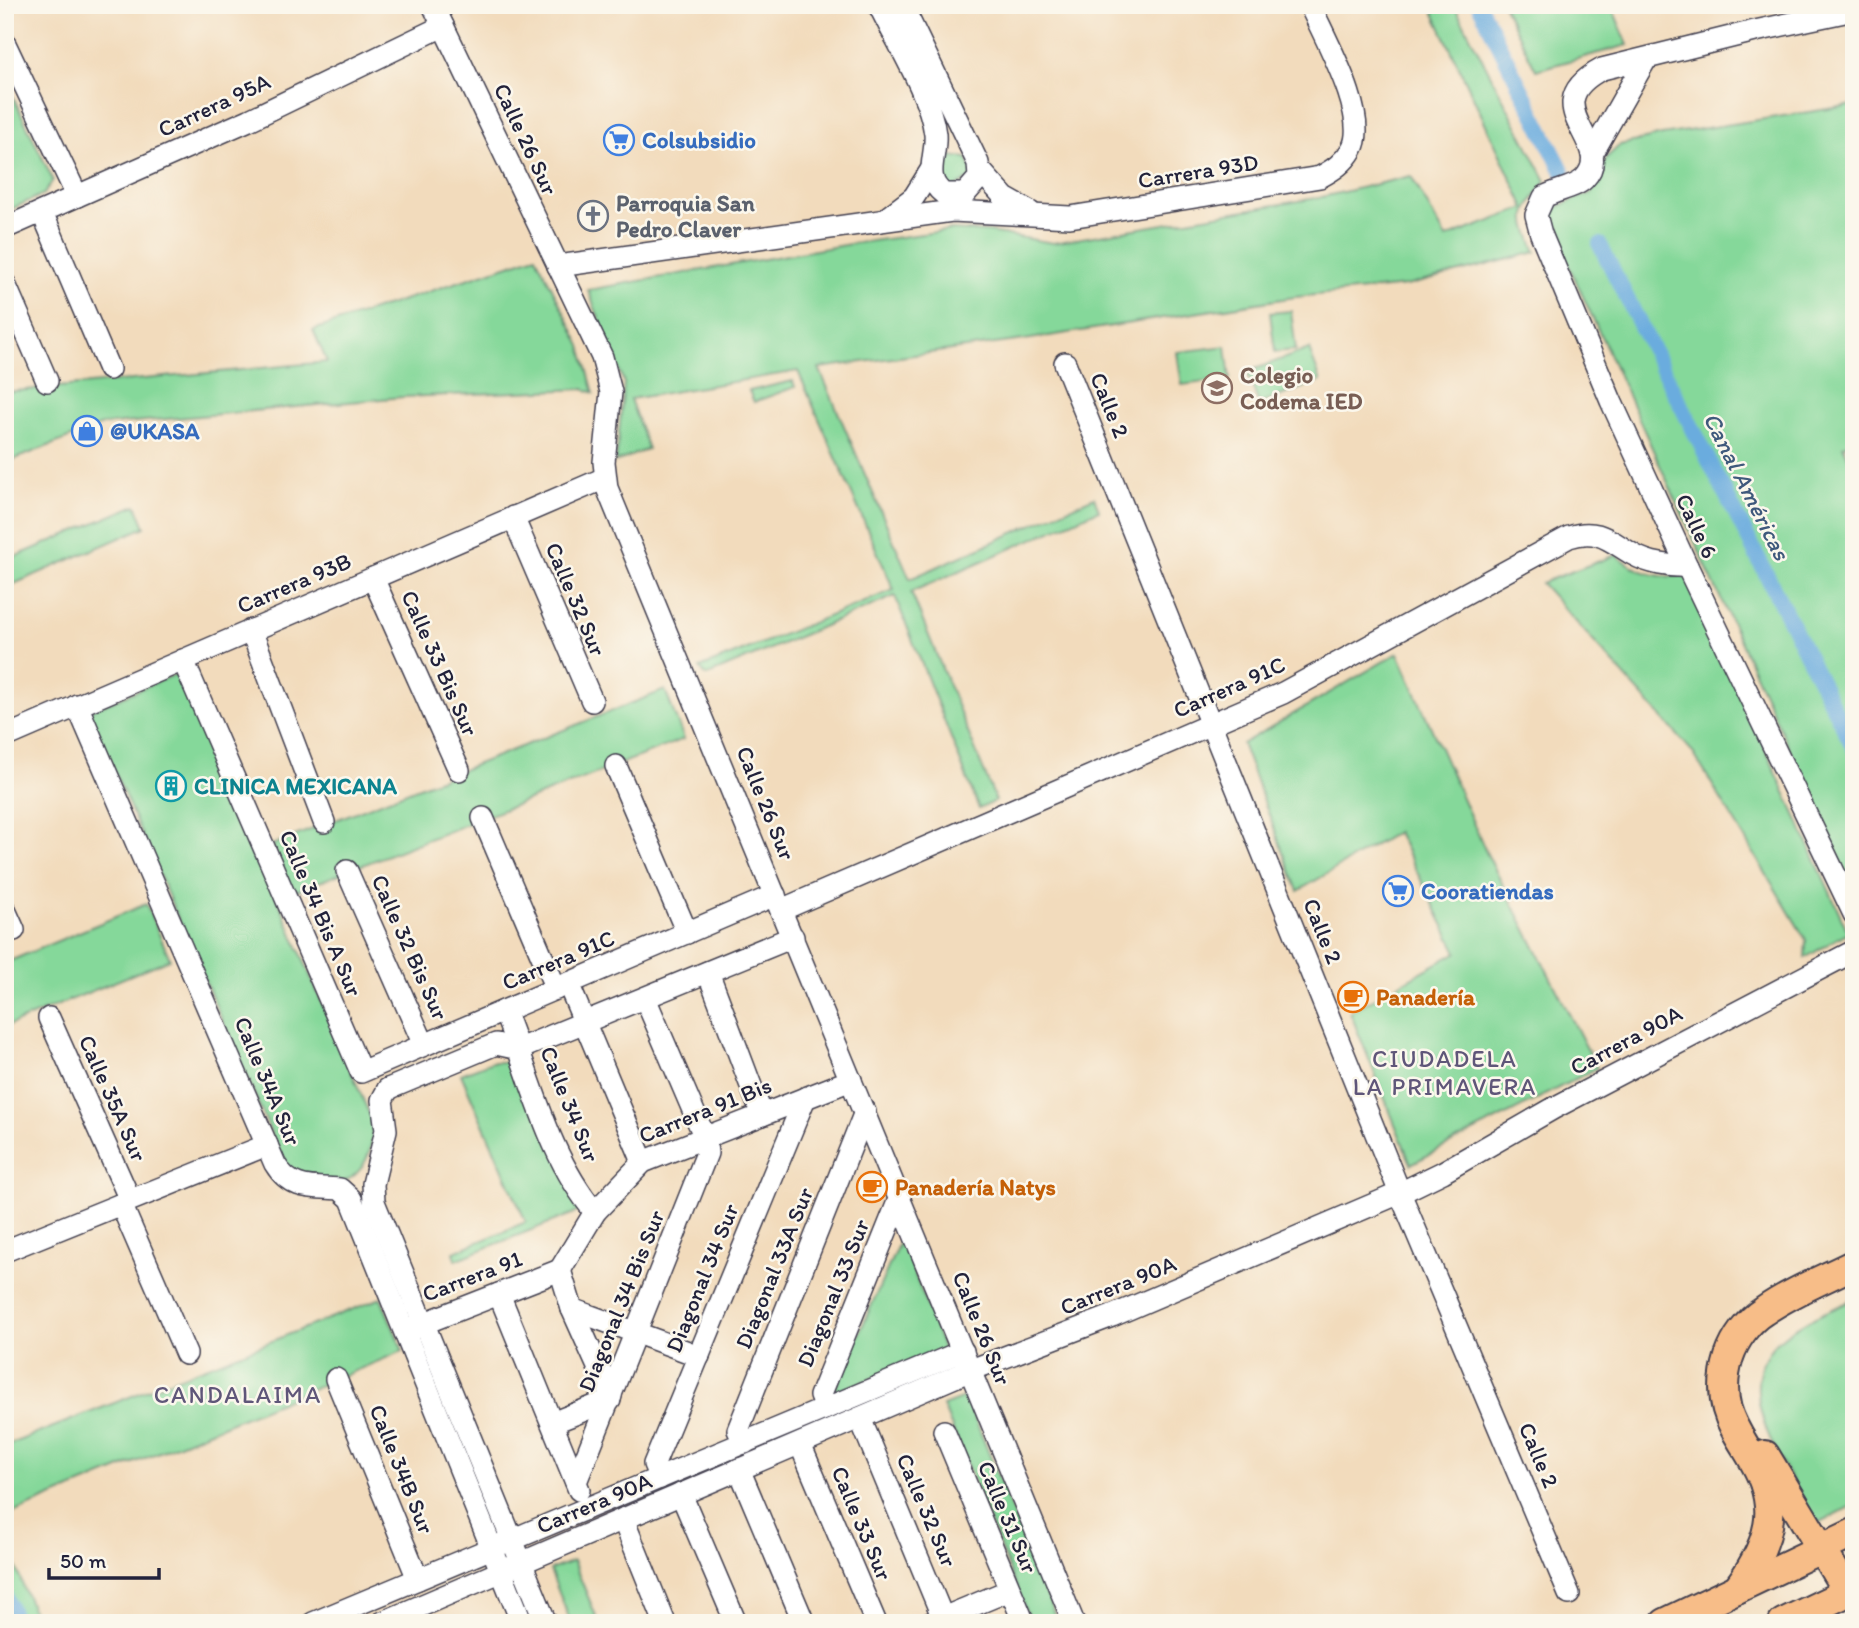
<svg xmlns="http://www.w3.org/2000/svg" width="1859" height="1628" font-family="Itim,sans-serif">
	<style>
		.green { fill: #85d89a; stroke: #547d6a; stroke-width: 2 }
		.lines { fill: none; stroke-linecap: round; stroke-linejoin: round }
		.canal { stroke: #6aacde; stroke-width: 16 }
		.minor-casing { stroke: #413e4e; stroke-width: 24 }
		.major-casing { stroke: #413e4e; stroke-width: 32 }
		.minor { stroke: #fff; stroke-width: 21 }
		.major { stroke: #f7bd88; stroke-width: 28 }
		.labels { text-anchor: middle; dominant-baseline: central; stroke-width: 5; stroke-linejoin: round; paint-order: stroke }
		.street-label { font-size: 23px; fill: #22223b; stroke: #fbf7ec }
		.shop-label { font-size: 23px; font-weight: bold; fill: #366cbe; stroke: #fbf7ec; text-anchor: start }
		.worship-label { font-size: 23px; font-weight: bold; fill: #5b616d; stroke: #fbf7ec; text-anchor: start }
		.education-label { font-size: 23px; font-weight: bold; fill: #785e54; stroke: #fbf7ec; text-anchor: start }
		.culture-label { font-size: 23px; font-weight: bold; fill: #0d838f; stroke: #fbf7ec; text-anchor: start }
		.food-label { font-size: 23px; font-weight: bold; fill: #c56008; stroke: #fbf7ec; text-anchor: start }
		.water-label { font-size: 24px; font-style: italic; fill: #3f597c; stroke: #fbf7ec }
		.neighbourhood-label { font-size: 24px; letter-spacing: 2px; fill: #5f5679; stroke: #fbf7ec }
	</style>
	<rect width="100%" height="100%" fill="#fbf7ec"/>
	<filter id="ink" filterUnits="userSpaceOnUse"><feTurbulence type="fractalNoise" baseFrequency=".0143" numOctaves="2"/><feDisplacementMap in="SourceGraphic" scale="14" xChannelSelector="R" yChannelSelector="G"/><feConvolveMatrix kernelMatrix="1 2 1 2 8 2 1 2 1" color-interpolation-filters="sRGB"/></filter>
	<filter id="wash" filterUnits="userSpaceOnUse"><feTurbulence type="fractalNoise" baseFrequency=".00686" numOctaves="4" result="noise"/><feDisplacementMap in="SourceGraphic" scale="28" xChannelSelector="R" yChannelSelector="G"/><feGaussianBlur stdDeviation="1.57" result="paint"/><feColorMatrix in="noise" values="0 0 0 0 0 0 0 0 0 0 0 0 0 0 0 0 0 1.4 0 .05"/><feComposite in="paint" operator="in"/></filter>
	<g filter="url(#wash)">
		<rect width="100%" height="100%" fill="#f2dbbc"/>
		<g class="green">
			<path d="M1430 5H1454L1546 181C1522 216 1520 211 1536 252L1406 286 1295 297 1024 340 819 368 910 579 1094 497 1099 510 911 592 996 801 979 809 895 596 706 676 700 668 894 590 798 371 630 399 648 449 616 462 624 383 588 290 850 244 951 230 990 232 1053 243 1322 197 1411 176 1446 238 1525 208Z"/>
			<polygon points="1503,5 1611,5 1628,45 1536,70"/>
			<polygon points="5,80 53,180 44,194 5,212"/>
			<polygon points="1854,105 1854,441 1843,446 1854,469 1854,891 1559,244 1548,210 1591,193 1607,157 1620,145 1662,135"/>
			<polygon points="949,156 967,158 974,175 951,190 938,168"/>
			<polygon points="536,256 581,346 594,393 584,389 403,397 102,425 5,463 5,392 327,362 313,330"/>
			<polygon points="1291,311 1296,350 1275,352 1270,313"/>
			<polygon points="1226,346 1230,379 1182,385 1177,352"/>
			<polygon points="1309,349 1321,381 1259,404 1247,372"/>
			<polygon points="793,381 795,387 754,402 749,391"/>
			<polygon points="136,505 145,527 5,588 5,561"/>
			<path d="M1616 555C1636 572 1660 580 1687 575L1848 932 1805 958 1806 940 1692 751 1541 583Z"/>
			<polygon points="1398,653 1487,854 1597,1068 1411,1164 1350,1012 1457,952 1397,832 1298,891 1242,744"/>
			<path d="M181 672 371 1118C378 1143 363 1185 331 1183 317 1182 302 1176 288 1172L88 711Z"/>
			<polygon points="665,690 684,739 291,893 272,845"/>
			<polygon points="146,904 170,959 5,1027 5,963"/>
			<polygon points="492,1062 505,1062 518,1072 582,1210 456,1260 454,1252 526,1222 461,1074"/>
			<polygon points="901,1238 944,1351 833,1393"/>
			<polygon points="381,1298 403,1351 8,1515 5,1446"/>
			<path d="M1854 1299V1505L1817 1524C1792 1477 1727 1394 1775 1344 1794 1323 1829 1312 1854 1299Z"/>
			<polygon points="966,1397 1058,1623 1031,1623 943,1406"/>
			<polygon points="5,1538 37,1623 5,1623"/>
			<polygon points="573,1561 599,1623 571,1623 550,1570"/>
		</g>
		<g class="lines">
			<g class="canal">
				<polyline points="1479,5 1563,172"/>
				<polyline points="1600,245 1854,748"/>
				<polyline points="5,1596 16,1623"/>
			</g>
		</g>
	</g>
	<g filter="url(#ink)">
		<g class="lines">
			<g class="minor-casing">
				<g id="minor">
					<polyline points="433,5 602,357 611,392 604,462 607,488 1074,1623"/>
					<path d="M879 5C897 43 930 94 935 134 937 157 922 178 944 194H965L979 178 978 163 902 5"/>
					<path d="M1854 10 1755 31 1602 69C1530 107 1619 144 1584 179 1575 188 1556 190 1544 197L1536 215 1541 234 1611 401 1687 566 1854 914"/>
					<polyline points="5,44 77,196"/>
					<polyline points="1592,154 1646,59"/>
					<polyline points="980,170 1005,198 1030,212"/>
					<polyline points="42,212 109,369"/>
					<polyline points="884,220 914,197 931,170"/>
					<polyline points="5,228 249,120 443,26"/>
					<path d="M558 266 952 211 1070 217 1320 177C1333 170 1344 163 1352 149 1370 117 1324 37 1310 5"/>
					<polyline points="5,284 47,381"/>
					<polyline points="1065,363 1400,1193 1569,1594"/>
					<polyline points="513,517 592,701"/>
					<polyline points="373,578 459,770"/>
					<polyline points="251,630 324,822"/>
					<polyline points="183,660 361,1072 775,895"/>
					<path d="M77 705 275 1164C291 1191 313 1187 340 1189L351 1199 522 1623"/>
					<polyline points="5,737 605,478"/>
					<polyline points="616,766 687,933"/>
					<polyline points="483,818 556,989"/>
					<polyline points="347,871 424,1045"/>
					<polyline points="5,910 14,930"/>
					<path d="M781 910 1283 693 1569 537C1598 527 1610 541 1634 555 1648 563 1670 567 1687 566"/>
					<polyline points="708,972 762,1115"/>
					<polyline points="568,983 643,1162"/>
					<path d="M504 1011C531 1077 548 1157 595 1212"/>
					<polyline points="49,1018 130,1200"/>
					<polyline points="388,1089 382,1100 386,1130 373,1184 374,1202 546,1623"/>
					<polyline points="388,1089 496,1044 519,1049 793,937"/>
					<polyline points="121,1204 186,1354"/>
					<polyline points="5,1251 267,1145"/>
					<polyline points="560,1270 595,1212 643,1162 851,1080"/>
					<polyline points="560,1270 572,1309 611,1396"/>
					<polyline points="499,1294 579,1490"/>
					<polyline points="572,1309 699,1356"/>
					<polyline points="412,1328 560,1270"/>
					<polyline points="336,1379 418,1579"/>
					<polyline points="825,1409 820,1396 900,1197"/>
					<polyline points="860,1418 945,1623"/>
					<polyline points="552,1423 610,1400"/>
					<polyline points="944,1431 1024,1623"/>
					<polyline points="745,1443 738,1430 865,1112"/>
					<polyline points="800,1444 876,1623"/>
					<polyline points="739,1469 804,1623"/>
					<polyline points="660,1478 654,1464 805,1098"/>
					<polyline points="576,1482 707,1153 705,1138 645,998"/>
					<polyline points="681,1494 736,1623"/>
					<polyline points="623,1519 665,1623"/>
					<polyline points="313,1623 963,1351"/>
					<polyline points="381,1623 971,1370 1112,1316 1400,1193 1443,1172 1554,1108 1854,951"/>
					<polyline points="931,1623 1010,1590"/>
				</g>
			</g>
			<g class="major-casing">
				<g id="major">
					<polyline points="1765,1455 1848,1593"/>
					<path d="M1737 1589C1754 1566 1772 1536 1769 1506 1764 1447 1707 1428 1729 1357 1735 1339 1748 1321 1764 1311 1791 1292 1824 1279 1854 1264"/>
					<polyline points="1665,1623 1854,1533"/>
					<polyline points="1783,1623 1854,1589"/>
				</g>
			</g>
			<use href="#minor" class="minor"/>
			<use href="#major" class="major"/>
		</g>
	</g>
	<defs>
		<g id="supermarket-ring" transform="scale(1.575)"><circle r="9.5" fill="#fbf7ec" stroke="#3f7fe0" stroke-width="1.5"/><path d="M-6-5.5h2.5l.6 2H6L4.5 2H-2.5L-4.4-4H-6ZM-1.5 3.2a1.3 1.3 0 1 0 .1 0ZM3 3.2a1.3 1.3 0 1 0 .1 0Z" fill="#3f7fe0"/></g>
		<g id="church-ring" transform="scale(1.575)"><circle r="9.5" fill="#fbf7ec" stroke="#6b7280" stroke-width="1.5"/><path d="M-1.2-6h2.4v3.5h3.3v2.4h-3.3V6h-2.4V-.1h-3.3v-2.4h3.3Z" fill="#6b7280"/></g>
		<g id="school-ring" transform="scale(1.575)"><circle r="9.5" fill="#fbf7ec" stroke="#8d6e63" stroke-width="1.5"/><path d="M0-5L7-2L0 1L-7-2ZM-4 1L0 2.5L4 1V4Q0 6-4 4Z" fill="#8d6e63"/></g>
		<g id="shop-ring" transform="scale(1.575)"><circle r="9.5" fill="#fbf7ec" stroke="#3f7fe0" stroke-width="1.5"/><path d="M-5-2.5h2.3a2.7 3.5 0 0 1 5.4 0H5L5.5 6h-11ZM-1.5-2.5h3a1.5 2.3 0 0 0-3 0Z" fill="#3f7fe0"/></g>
		<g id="building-ring" transform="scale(1.575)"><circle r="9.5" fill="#fbf7ec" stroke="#0f9aa8" stroke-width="1.5"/><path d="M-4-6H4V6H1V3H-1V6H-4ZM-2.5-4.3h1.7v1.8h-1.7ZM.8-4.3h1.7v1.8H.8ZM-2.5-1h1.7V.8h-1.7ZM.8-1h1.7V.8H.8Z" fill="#0f9aa8"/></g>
		<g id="cafe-ring" transform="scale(1.575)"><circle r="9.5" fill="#fbf7ec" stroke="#e8710a" stroke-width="1.5"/><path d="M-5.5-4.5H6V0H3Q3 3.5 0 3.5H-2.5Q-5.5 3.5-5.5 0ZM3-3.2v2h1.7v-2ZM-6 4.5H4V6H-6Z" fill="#e8710a"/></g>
	</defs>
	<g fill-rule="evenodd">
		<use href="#supermarket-ring" x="619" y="140"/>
		<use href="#church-ring" x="593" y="216"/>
		<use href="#school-ring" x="1217" y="388"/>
		<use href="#shop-ring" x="87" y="431"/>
		<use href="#building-ring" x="171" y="786"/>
		<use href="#supermarket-ring" x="1398" y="891"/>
		<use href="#cafe-ring" x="1353" y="997"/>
		<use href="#cafe-ring" x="872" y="1187"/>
	</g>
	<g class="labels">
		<g class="street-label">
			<text transform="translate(214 105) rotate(-25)">Carrera 95A</text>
			<text transform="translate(526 139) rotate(65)">Calle 26 Sur</text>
			<text transform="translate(1198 171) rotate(-9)">Carrera 93D</text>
			<text transform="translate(1110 405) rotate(68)">Calle 2</text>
			<text transform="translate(1697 526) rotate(65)">Calle 6</text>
			<text transform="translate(294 583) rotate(-23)">Carrera 93B</text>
			<text transform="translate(576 599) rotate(67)">Calle 32 Sur</text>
			<text transform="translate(440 663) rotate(66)">Calle 33 Bis Sur</text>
			<text transform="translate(1229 687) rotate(-24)">Carrera 91C</text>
			<text transform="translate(766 803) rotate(68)">Calle 26 Sur</text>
			<text transform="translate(321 913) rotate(67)">Calle 34 Bis A Sur</text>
			<text transform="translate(1323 931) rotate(68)">Calle 2</text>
			<text transform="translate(410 947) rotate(66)">Calle 32 Bis Sur</text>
			<text transform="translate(558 960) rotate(-23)">Carrera 91C</text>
			<text transform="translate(1626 1040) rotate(-28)">Carrera 90A</text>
			<text transform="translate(268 1081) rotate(67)">Calle 34A Sur</text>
			<text transform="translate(113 1098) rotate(66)">Calle 35A Sur</text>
			<text transform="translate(570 1104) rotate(68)">Calle 34 Sur</text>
			<text transform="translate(705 1110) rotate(-22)">Carrera 91 Bis</text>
			<text transform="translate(774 1268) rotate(-68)">Diagonal 33A Sur</text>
			<text transform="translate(472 1276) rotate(-21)">Carrera 91</text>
			<text transform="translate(702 1278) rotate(-68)">Diagonal 34 Sur</text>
			<text transform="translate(1118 1285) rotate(-22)">Carrera 90A</text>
			<text transform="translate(833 1293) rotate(-68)">Diagonal 33 Sur</text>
			<text transform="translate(621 1301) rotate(-68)">Diagonal 34 Bis Sur</text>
			<text transform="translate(982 1328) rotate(68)">Calle 26 Sur</text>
			<text transform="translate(1539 1455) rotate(67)">Calle 2</text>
			<text transform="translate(402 1469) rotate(68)">Calle 34B Sur</text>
			<text transform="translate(594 1503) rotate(-23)">Carrera 90A</text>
			<text transform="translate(927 1510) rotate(67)">Calle 32 Sur</text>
			<text transform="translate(1008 1517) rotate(67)">Calle 31 Sur</text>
			<text transform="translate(862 1523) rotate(67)">Calle 33 Sur</text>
		</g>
		<g class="shop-label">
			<text x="642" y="140">Colsubsidio</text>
			<text x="110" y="431">@UKASA</text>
			<text x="1421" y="891">Cooratiendas</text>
		</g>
		<g class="worship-label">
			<text x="616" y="203">Parroquia San<tspan x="616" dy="26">Pedro Claver</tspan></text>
		</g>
		<g class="education-label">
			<text x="1240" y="375">Colegio<tspan x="1240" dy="26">Codema IED</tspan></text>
		</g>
		<g class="culture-label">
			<text x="194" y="786">CLINICA MEXICANA</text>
		</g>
		<g class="food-label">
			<text x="1376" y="997">Panadería</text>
			<text x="895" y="1187">Panadería Natys</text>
		</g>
		<g class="water-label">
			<text transform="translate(1747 486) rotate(63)">Canal Américas</text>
		</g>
		<g class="neighbourhood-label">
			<text x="1445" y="1058">CIUDADELA<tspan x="1445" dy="28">LA PRIMAVERA</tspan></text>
			<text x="238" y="1394">CANDALAIMA</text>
		</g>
	</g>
	<rect width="1859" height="1628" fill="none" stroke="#fbf7ec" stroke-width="28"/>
	<path d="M49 1568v10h110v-10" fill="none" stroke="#22223b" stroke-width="3.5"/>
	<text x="60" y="1568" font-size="21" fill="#22223b" stroke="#fbf7ec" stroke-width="5" paint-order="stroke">50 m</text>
</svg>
